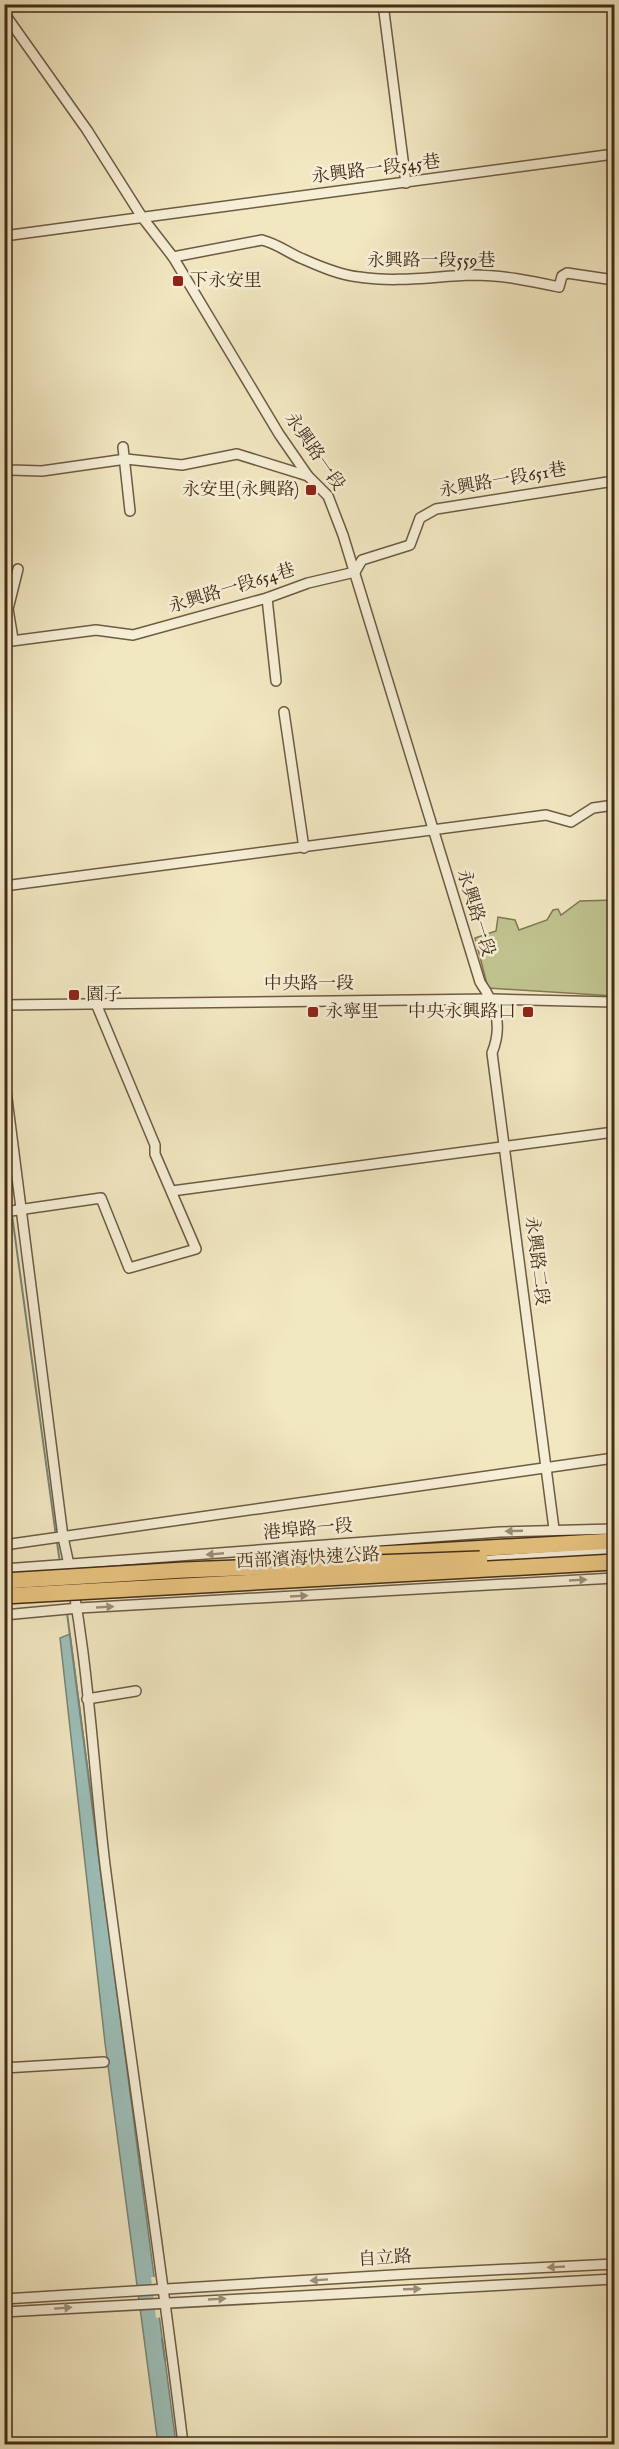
<svg xmlns="http://www.w3.org/2000/svg" width="619" height="2449" font-family="'IM FELL English','Noto Serif TC',serif">
	<style>
		.green { fill: #c0c48f; stroke: #827854; stroke-width: 1.5 }
		.water { fill: #9cbfb9; stroke: #788479; stroke-width: 1.5 }
		.pier { fill: #f1e7c1 }
		.lines { fill: none; stroke-linecap: round; stroke-linejoin: round }
		.stream { stroke: #788479; stroke-width: 2 }
		.minor-casing { stroke: #6e5b42; stroke-width: 12 }
		.highway-casing { stroke: #432c18; stroke-width: 18 }
		.minor { stroke: #f6efd7; stroke-width: 9 }
		.highway { stroke: #e8c480; stroke-width: 15 }
		.highway-bridge-casing { stroke: #432c18; stroke-width: 18; stroke-linecap: butt }
		.highway-bridge { stroke: #e8c480; stroke-width: 15 }
		.oneway { fill: #9c8e78 }
		.poi-dot { fill: #8f2418; stroke: #f6efd7; stroke-width: 2 }
		.labels { text-anchor: middle; dominant-baseline: central; stroke-width: 5; stroke-linejoin: round; paint-order: stroke }
		.street-label { font-size: 18px; fill: #432c18; stroke: #f6efd7 }
		.poi-label { font-size: 18px; fill: #432c18; stroke: #f6efd7; text-anchor: start }
	</style>
	<rect width="100%" height="100%" fill="#f1e7c1"/>
	<filter id="stains"><feTurbulence type="fractalNoise" baseFrequency=".00333" numOctaves="4"/><feColorMatrix values="0 0 0 0 .2 0 0 0 0 .09 0 0 0 0 .02 0 0 0 .5 -.17"/></filter>
	<radialGradient id="worn" r=".72"><stop offset=".6" stop-color="#630" stop-opacity="0"/><stop offset="1" stop-color="#630" stop-opacity=".3"/></radialGradient>
	<polygon class="green" points="614,900 614,996 488,988 475,938 496,931 498,917 515,920 519,930 547,920 553,910 558,909 561,915 580,901"/>
	<polygon class="water" points="70,1634 176,2444 158,2444 105,2043 60,1638"/>
	<polygon class="pier" points="151,2277 157,2277 162,2317 156,2318"/>
	<g class="lines">
		<g class="stream">
			<polyline points="4,1161 11,1209"/>
			<polyline points="12,1215 56,1536"/>
			<polyline points="57,1542 60,1563"/>
			<polyline points="67,1613 106,1911"/>
			<polyline points="162,2339 165,2360"/>
		</g>
		<g class="minor-casing">
			<g id="minor">
				<polyline points="383,4 406,183"/>
				<path d="M4 13 87 130 142 217 173 257 279 434 308 476 328 496 343 535 480 982C496 1005 503 1026 492 1053L554 1529"/>
				<polyline points="4,236 614,154"/>
				<path d="M173 257 262 240C278 244 288 253 303 259 321 267 340 275 359 277 398 283 435 276 473 275 502 275 531 281 559 287L562 276 567 273 614 280"/>
				<polyline points="123,447 130,511"/>
				<polyline points="4,466 11,470 42,471 126,459 182,465 237,454 308,476"/>
				<polyline points="355,572 362,560 410,545 420,518 436,509 614,481"/>
				<polyline points="267,598 276,681"/>
				<polyline points="13,639 8,609 18,569"/>
				<polyline points="4,642 96,630 133,635 267,598 308,583 355,572"/>
				<polyline points="284,712 304,848"/>
				<polyline points="4,886 546,815 571,822 593,808 614,805"/>
				<polyline points="4,1005 492,999 614,1002"/>
				<path d="M4 1075 63 1537C88 1645 92 1756 105 1865 130 2059 160 2251 183 2444"/>
				<polyline points="172,1191 614,1132"/>
				<polyline points="4,1212 101,1198 129,1268 196,1249 155,1154 155,1145 97,1006"/>
				<polyline points="4,1545 614,1458"/>
				<polyline points="476,1561 614,1552"/>
				<polyline points="4,1569 500,1532 614,1529"/>
				<polyline points="36,1586 226,1576"/>
				<polyline points="4,1615 79,1608 614,1578"/>
				<polyline points="87,1699 136,1691"/>
				<polyline points="4,2068 104,2062"/>
				<polyline points="4,2299 410,2274 614,2264"/>
				<polyline points="4,2312 614,2279"/>
			</g>
		</g>
		<g class="highway-casing">
			<polyline id="highway" points="273,1560 614,1541"/>
		</g>
		<use href="#minor" class="minor"/>
		<use href="#highway" class="highway"/>
		<g class="highway-bridge-casing">
			<g id="highway-bridge">
				<polyline points="4,1581 184,1570 480,1559"/>
				<polyline points="4,1596 614,1562"/>
			</g>
		</g>
		<use href="#highway-bridge" class="highway-bridge"/>
	</g>
	<defs><path id="oneway-solid" d="M-6-.8H1V-3.2L6.5 0L1 3.2V.8H-6Z" transform="scale(1.5)"/></defs>
	<g class="oneway">
		<use href="#oneway-solid" transform="translate(514 1531) rotate(178)"/>
		<use href="#oneway-solid" transform="translate(215 1554) rotate(175)"/>
		<use href="#oneway-solid" transform="translate(578 1580) rotate(-3)"/>
		<use href="#oneway-solid" transform="translate(299 1596) rotate(-3)"/>
		<use href="#oneway-solid" transform="translate(105 1607) rotate(-3)"/>
		<use href="#oneway-solid" transform="translate(556 2267) rotate(177)"/>
		<use href="#oneway-solid" transform="translate(319 2280) rotate(176)"/>
		<use href="#oneway-solid" transform="translate(412 2289) rotate(-2)"/>
		<use href="#oneway-solid" transform="translate(217 2299) rotate(-3)"/>
		<use href="#oneway-solid" transform="translate(63 2308) rotate(-4)"/>
	</g>
	<g class="poi-dot">
		<rect x="172" y="275" width="12" height="12" rx="3"/>
		<rect x="305" y="484" width="12" height="12" rx="3"/>
		<rect x="68" y="989" width="12" height="12" rx="3"/>
		<rect x="307" y="1006" width="12" height="12" rx="3"/>
		<rect x="522" y="1006" width="12" height="12" rx="3"/>
	</g>
	<g class="labels">
		<g class="street-label">
			<text transform="translate(376 170) rotate(-7)">永興路一段545巷</text>
			<text x="431" y="261">永興路一段559巷</text>
			<text transform="translate(314 452) rotate(55)">永興路一段</text>
			<text transform="translate(503 481) rotate(-10)">永興路一段651巷</text>
			<text transform="translate(232 589) rotate(-17)">永興路一段654巷</text>
			<text transform="translate(475 913) rotate(73)">永興路一段</text>
			<text x="309" y="984">中央路一段</text>
			<text transform="translate(536 1261) rotate(83)">永興路二段</text>
			<text transform="translate(308 1530) rotate(-5)">港埠路一段</text>
			<text transform="translate(308 1559) rotate(-3)">西部濱海快速公路</text>
			<text transform="translate(385 2259) rotate(-4)">自立路</text>
		</g>
		<g class="poi-label">
			<text x="190" y="281">下永安里</text>
			<text x="299" y="490" text-anchor="end">永安里(永興路)</text>
			<text x="86" y="995">園子</text>
			<text x="325" y="1012">永寧里</text>
			<text x="516" y="1012" text-anchor="end">中央永興路口</text>
		</g>
	</g>
	<rect width="619" height="2449" fill="none" stroke="#f1e7c1" stroke-width="24"/>
	<rect x="6" y="6" width="607" height="2437" fill="none" stroke="#432c18" stroke-width="3"/>
	<rect x="12" y="12" width="595" height="2425" fill="none" stroke="#432c18" stroke-width="1.5"/>
	<rect width="100%" height="100%" filter="url(#stains)"/>
	<rect width="100%" height="100%" fill="url(#worn)"/>
</svg>
